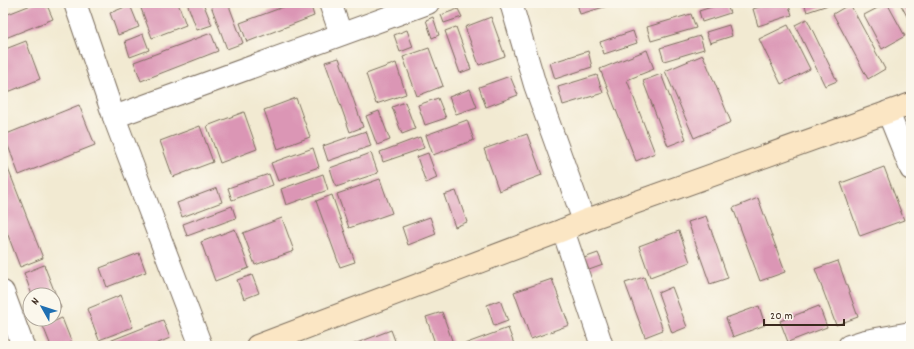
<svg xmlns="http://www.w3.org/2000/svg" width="914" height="349" font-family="Dekko,sans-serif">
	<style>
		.building { fill: #db96b5 }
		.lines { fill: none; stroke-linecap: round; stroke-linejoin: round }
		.street-casing { stroke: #7b6d5d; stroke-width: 24 }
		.secondary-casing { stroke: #7b6d5d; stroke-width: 24 }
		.street { stroke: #fff; stroke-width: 22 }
		.secondary { stroke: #fbe6c4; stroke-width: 22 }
	</style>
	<rect width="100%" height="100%" fill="#fbf7ec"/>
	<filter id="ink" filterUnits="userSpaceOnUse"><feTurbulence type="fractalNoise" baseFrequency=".025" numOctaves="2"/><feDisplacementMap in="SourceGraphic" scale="8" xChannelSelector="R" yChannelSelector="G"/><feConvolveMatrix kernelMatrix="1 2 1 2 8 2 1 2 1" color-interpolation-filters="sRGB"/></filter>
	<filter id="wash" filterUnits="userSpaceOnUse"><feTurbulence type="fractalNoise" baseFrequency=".012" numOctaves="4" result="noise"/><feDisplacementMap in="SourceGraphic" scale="16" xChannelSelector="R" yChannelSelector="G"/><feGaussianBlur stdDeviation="0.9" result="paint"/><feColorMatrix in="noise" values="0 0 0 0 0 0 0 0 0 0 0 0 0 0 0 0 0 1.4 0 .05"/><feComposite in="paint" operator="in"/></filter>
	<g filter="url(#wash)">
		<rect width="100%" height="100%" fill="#f2ead2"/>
		<g id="blocks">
			<g class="building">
				<polygon points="36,3 46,3 53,19 3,39 3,16"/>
				<polygon points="139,3 178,3 186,25 152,38"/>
				<polygon points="187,3 203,3 212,25 197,30"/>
				<polygon points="210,3 228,3 243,43 227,49"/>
				<polygon points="294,3 310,3 314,16 247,42 240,23"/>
				<polygon points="577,3 611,3 611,5 580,14"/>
				<polygon points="724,3 726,3 730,13 702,22 699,11"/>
				<polygon points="772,3 788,3 792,15 758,26 753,9"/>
				<polygon points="804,3 834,3 807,12"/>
				<polygon points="887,3 905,36 882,49 864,15"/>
				<polygon points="900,3 911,3 911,24"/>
				<polygon points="850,4 885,69 868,79 833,14"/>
				<polygon points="130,5 139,27 118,35 110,13"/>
				<polygon points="458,9 462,17 444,23 441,15"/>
				<polygon points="691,14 696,28 651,41 647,27"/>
				<polygon points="433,17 439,35 432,38 426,20"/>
				<polygon points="491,17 505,56 479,65 465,27"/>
				<polygon points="807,19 837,81 825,86 795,25"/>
				<polygon points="729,25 732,36 710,43 706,32"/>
				<polygon points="788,25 810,69 781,84 759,39"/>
				<polygon points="456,27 471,69 460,73 445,31"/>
				<polygon points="407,30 413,47 400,52 394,35"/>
				<polygon points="633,31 637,43 604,54 600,42"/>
				<polygon points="211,33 218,51 141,81 134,62"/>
				<polygon points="143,34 149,50 130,57 125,41"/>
				<polygon points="700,36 704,49 664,61 660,48"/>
				<polygon points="26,41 40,79 8,92 3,79 3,50"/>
				<polygon points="429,48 443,86 417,96 403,57"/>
				<polygon points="647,50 654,69 627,80 655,153 636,161 600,69"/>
				<polygon points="588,51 592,67 555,79 550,63"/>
				<polygon points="703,55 731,122 694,138 665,71"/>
				<polygon points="339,58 363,127 350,132 325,62"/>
				<polygon points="396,63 406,94 376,104 366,74"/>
				<polygon points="661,74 686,139 668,146 643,81"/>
				<polygon points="597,75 603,93 563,105 558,87"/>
				<polygon points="510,76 518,95 486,107 479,87"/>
				<polygon points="470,89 477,107 456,114 449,97"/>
				<polygon points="296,98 310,137 278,149 264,110"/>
				<polygon points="438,98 446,118 425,125 418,105"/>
				<polygon points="405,102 415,129 402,134 392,107"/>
				<polygon points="79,105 95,145 19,175 4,135"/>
				<polygon points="379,111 390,140 377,145 366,116"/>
				<polygon points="244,112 257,149 220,163 207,126"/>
				<polygon points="467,120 474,140 433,155 426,135"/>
				<polygon points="200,126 213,162 173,177 160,141"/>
				<polygon points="366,131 371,146 328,161 323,146"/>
				<polygon points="527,134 542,175 499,191 484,149"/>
				<polygon points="420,137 424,148 383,162 380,152"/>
				<polygon points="313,148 319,167 278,181 271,163"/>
				<polygon points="371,153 378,173 336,187 330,168"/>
				<polygon points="428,153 437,178 426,183 417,157"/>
				<polygon points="5,161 43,258 20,267 3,222 3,162"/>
				<polygon points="884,167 904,220 860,236 841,183"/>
				<polygon points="269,174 273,185 232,200 228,188"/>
				<polygon points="323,174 328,190 286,205 281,189"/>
				<polygon points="380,179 392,213 349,228 337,194"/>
				<polygon points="217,188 222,202 182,217 177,203"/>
				<polygon points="456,191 467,222 455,227 444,195"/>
				<polygon points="332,195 355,262 340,267 316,201"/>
				<polygon points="758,198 785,272 760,281 733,208"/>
				<polygon points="232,206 236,218 187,236 183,224"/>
				<polygon points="706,216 728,278 710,284 688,222"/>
				<polygon points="430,217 436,234 408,245 402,227"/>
				<polygon points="282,218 294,251 255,265 243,233"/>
				<polygon points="235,229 249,268 215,281 201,242"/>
				<polygon points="679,231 690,262 650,277 639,246"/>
				<polygon points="139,253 146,272 107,287 100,268"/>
				<polygon points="598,253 603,265 589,270 584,258"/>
				<polygon points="838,261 858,317 836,325 815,269"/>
				<polygon points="44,265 61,308 54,310 54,295 32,295 24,273"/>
				<polygon points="252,275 259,293 244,299 237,280"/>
				<polygon points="644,277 663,330 645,337 625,283"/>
				<polygon points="552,279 569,325 531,339 514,292"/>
				<polygon points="672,287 687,327 672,333 658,293"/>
				<polygon points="121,295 133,327 99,340 87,309"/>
				<polygon points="500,300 508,321 494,326 487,305"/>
				<polygon points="759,306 765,325 733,337 726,318"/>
				<polygon points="819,306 827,327 788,342 780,321"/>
				<polygon points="442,312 454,346 436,346 426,317"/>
				<polygon points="62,318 73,346 51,346 43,326"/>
				<polygon points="163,320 170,338 151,346 97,346"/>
				<polygon points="508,328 514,344 508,346 459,346"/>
				<polygon points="391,330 397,346 349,346"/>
				<polygon points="661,341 663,346 649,346"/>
			</g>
		</g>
	</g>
	<g filter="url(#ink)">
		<use href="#blocks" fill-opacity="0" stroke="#7b6d5d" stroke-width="1"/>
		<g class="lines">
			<g class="street-casing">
				<g id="street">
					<polyline points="75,3 114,117 201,346"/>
					<polyline points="330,3 341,34"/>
					<polyline points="511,3 535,85 584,221"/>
					<polyline points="888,112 911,169"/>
					<polyline points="114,117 428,3"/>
					<polyline points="563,230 602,346"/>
					<polyline points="3,292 23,346"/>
					<polyline points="849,346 865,341 911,333"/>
				</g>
			</g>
			<g class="secondary-casing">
				<polyline id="secondary" points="257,346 563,230 584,221 911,104"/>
			</g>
			<use href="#street" class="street"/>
			<use href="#secondary" class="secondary"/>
		</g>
	</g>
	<rect width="914" height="349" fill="none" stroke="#fbf7ec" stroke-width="16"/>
	<g transform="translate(42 307) rotate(309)"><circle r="19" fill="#fbf7ec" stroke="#aea59a"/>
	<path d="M0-3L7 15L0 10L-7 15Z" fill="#1f6fb2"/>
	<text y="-6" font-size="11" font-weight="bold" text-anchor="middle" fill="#3b2a1e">N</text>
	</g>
	<path d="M764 319v6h80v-6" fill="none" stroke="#3b2a1e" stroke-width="2"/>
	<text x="770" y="319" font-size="12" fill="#3b2a1e" stroke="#fbf7ec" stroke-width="3" paint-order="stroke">20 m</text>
</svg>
